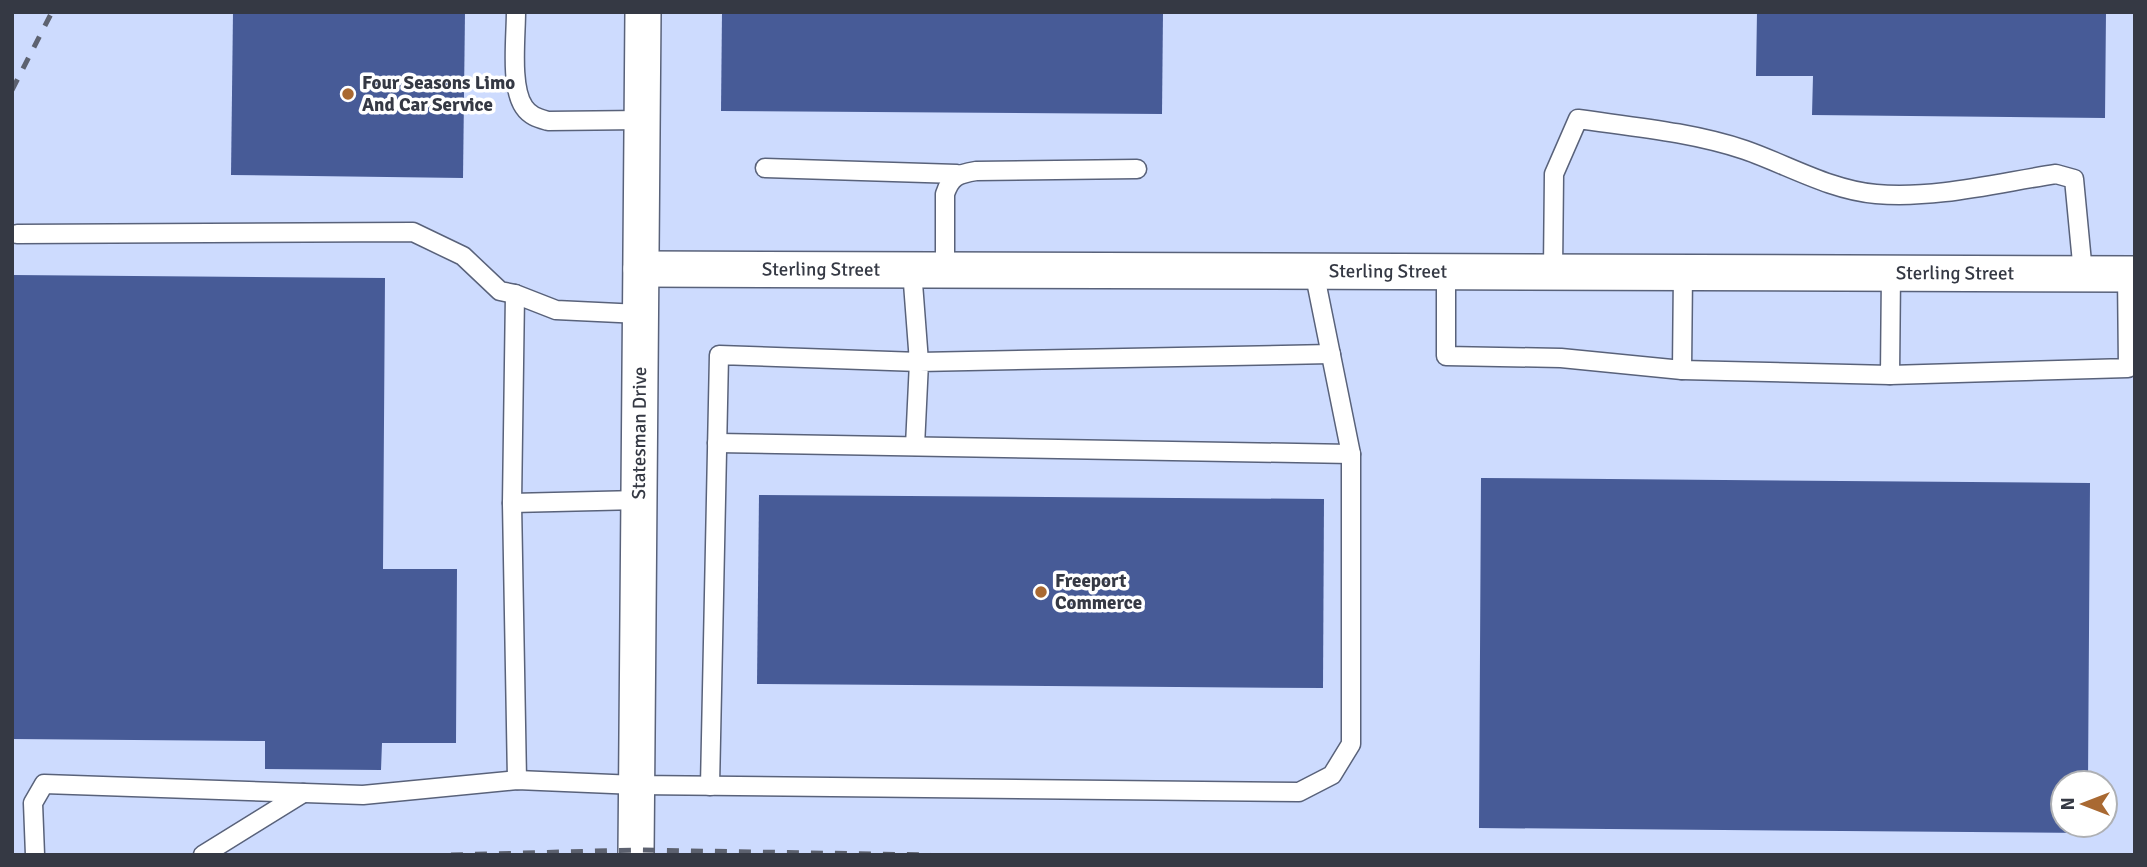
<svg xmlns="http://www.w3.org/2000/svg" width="2147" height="867" font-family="Signika,sans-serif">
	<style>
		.built { fill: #cddbfe; fill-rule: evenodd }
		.building { fill: #475b97 }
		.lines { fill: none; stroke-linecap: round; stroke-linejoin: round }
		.service-casing { stroke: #59627a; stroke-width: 21 }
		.minor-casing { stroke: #59627a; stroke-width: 38 }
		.service { stroke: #fff; stroke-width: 18 }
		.minor { stroke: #fff; stroke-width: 35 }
		.rail { stroke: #5d6270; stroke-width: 5; stroke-dasharray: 12 12; stroke-linecap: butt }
		.poi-dot { fill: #a96932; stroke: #fff; stroke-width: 2.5 }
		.labels { text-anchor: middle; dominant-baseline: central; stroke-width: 7; stroke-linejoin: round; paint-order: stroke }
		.poi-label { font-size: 19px; font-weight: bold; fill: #353944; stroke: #fff; text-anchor: start }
		.street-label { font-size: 19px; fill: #353944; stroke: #fff }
	</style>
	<rect width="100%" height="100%" fill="#dce5fb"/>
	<path class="built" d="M12 12H2135V855H12ZM2063 783H2105V825H2063Z"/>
	<g class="building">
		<polygon points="233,12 465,12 463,178 231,175"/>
		<polygon points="722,12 1163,12 1162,114 721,111"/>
		<polygon points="1757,12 2106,12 2105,118 1812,115 1813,76 1756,76"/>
		<polygon points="12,275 385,278 383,569 457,569 456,743 382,743 381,770 265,769 265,741 12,739"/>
		<polygon points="1481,478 2090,483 2088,783 2063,783 2063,825 2087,825 2087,833 1479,828"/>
		<polygon points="759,495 1324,499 1323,688 757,684"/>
	</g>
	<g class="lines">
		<g class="service-casing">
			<g id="service">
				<path d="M516 12C516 37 510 87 524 107 530 116 538 118 548 121L642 120"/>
				<polyline points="765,168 957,174"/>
				<polyline points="17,234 413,232 463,256 500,291 515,294 556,310 640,314"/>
				<path d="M945 270V194C951 176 958 174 976 171L1137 169"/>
				<polyline points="1446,271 1446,356 1561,358 1682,370 1890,375 1891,273"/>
				<path d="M1553 271 1554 174 1578 119C1634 127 1691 132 1745 150 1788 165 1830 190 1876 194 1936 199 1997 183 2056 174L2074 179 2083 273"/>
				<polyline points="515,294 512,503 517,780"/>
				<polyline points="1682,370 1683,272"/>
				<polyline points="1890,375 2128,368 2127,274"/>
				<polyline points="717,443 1351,454"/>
				<polyline points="915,446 919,362 1331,354"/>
				<polyline points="512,503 639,500"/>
				<polyline points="710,786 719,355 919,362 912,270"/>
				<polyline points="35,855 33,803 44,784 363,795 517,780 636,785 1299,792 1332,775 1351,744 1351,454 1314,271"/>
				<polyline points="203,855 303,793"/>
			</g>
		</g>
		<g class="minor-casing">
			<g id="minor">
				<path id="s1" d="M641 269 2135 274"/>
				<path id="s2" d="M636 855 643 12"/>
			</g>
		</g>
		<use href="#service" class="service"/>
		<use href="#minor" class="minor"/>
		<g class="rail">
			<polyline points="12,90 52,12"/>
			<polyline points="451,855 636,850 931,855"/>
		</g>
	</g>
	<g class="poi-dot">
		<circle cx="348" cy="94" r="7"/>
		<circle cx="1041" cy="592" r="7"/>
	</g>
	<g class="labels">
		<g class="poi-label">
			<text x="362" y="83">Four Seasons Limo<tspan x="362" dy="22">And Car Service</tspan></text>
			<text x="1055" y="581">Freeport<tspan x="1055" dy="22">Commerce</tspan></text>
		</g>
		<g class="street-label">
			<text stroke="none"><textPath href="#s1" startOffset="180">Sterling Street</textPath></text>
			<text stroke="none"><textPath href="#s1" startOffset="747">Sterling Street</textPath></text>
			<text stroke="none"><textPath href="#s1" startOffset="1314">Sterling Street</textPath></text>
			<text stroke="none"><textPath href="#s2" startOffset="422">Statesman Drive</textPath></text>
		</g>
	</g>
	<rect width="2147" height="867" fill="none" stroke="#353944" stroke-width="28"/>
	<g transform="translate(2084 804) rotate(270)"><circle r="33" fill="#ffffff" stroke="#aeb0b4" stroke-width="2"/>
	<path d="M0-5L12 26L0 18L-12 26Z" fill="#a96932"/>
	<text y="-10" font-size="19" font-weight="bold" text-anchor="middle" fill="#353944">N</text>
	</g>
</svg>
